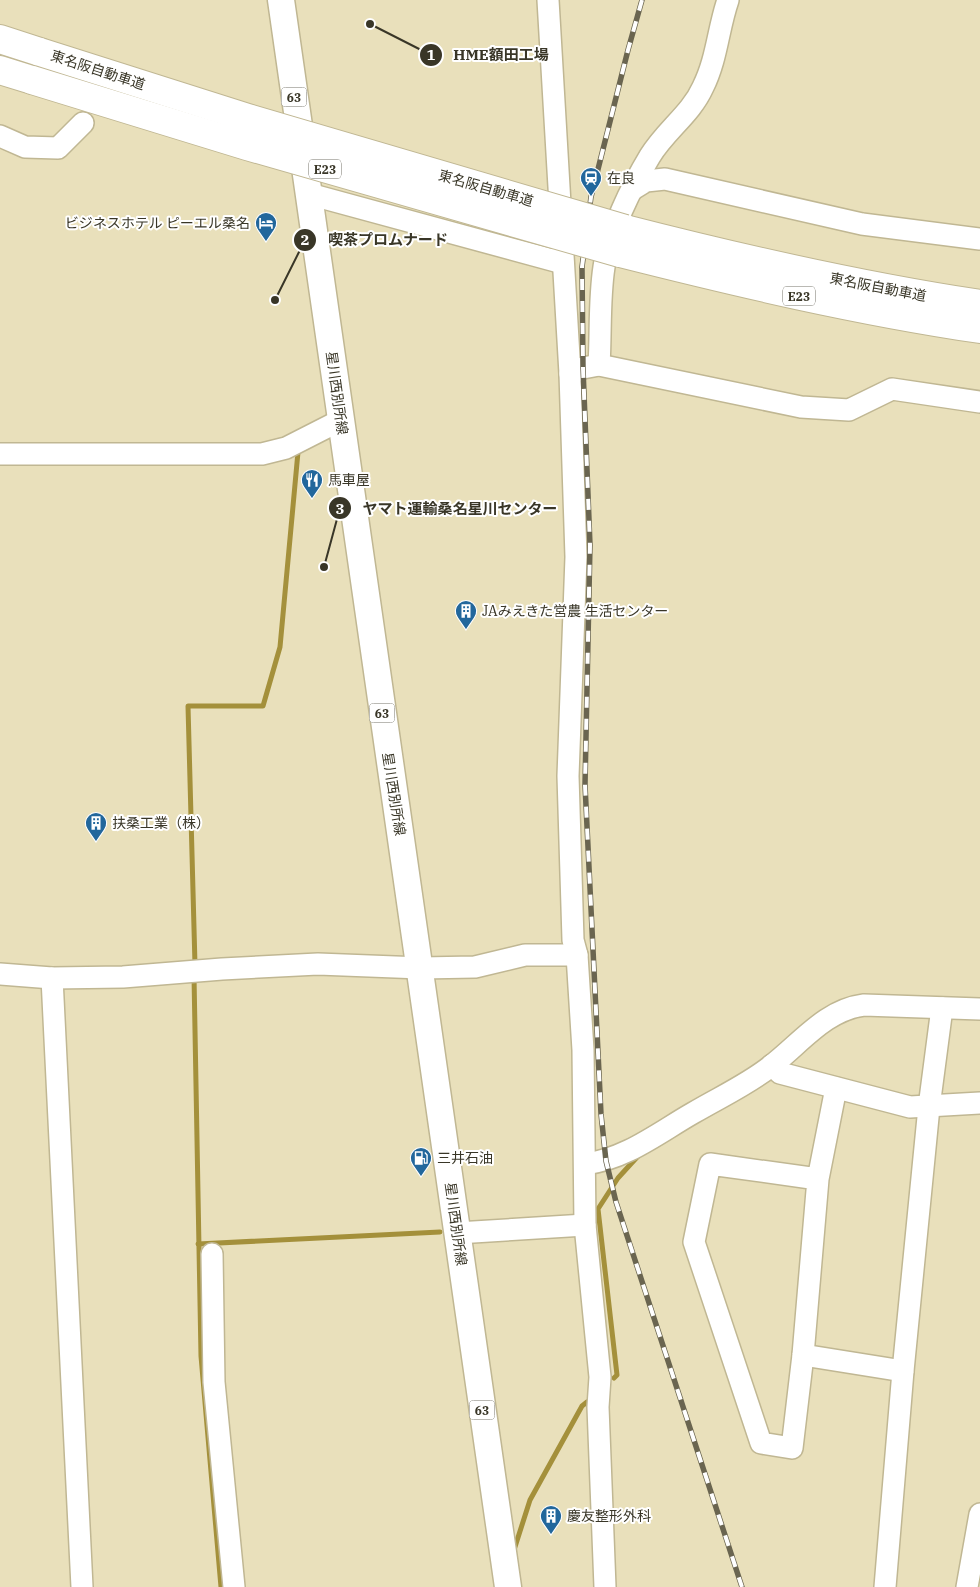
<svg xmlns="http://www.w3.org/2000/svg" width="980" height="1587" font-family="'IBM Plex Serif','Noto Sans JP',serif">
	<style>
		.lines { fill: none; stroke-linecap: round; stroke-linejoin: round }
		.stream { stroke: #a4903b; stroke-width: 5 }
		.minor-casing { stroke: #c0b793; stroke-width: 24 }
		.major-casing { stroke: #c0b793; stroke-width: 29 }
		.highway-casing { stroke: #c0b793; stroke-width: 30 }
		.minor { stroke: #fff; stroke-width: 21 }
		.major { stroke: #fff; stroke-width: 26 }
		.highway { stroke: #fff; stroke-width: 28 }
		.rail-casing { stroke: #6a6550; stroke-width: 5.5 }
		.rail { stroke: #fff; stroke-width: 4; stroke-dasharray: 11; stroke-linecap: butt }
		.highway-bridge-casing { stroke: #c0b793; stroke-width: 30; stroke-linecap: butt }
		.highway-bridge { stroke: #fff; stroke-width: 28 }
		.labels { text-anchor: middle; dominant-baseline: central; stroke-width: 4; stroke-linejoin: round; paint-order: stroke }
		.shield { fill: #fff; stroke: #747268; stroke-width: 1 }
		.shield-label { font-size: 12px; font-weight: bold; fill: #393627 }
		.street-label { font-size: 14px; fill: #393627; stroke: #fff }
		.poi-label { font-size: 14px; fill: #393627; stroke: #fff; text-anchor: start }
		.leader { fill: none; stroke: #393627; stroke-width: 2 }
		.callout-dot { fill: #393627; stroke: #fff; stroke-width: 2 }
		.mark-label { font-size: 15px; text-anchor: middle; font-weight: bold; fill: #fff }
		.callout-label { font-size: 15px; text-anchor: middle; font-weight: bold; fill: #393627; stroke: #fff; stroke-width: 4; stroke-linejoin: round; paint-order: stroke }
	</style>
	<rect width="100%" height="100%" fill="#e9e0bb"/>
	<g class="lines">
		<g class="stream">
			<polyline points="195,965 188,706 263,706 280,647 298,452"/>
			<polyline points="194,976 201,1356 221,1587"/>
			<polyline points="198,1244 440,1232"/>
			<polyline points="614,1378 617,1375 598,1209 618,1178 639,1155"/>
			<polyline points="514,1550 530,1500 582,1406 587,1402"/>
		</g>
		<g class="minor-casing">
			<g id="minor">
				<polyline points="548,0 570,374 576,557 568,776 573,940 577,955 583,1050 585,1225 600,1377 598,1407 605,1587"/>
				<polyline points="0,136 25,147 58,148 83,123"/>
				<polyline points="633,189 646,181 665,179 862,224 980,239"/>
				<polyline points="309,194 563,263"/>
				<path d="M599 365C601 333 599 299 604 267 609 232 632 186 650 156 666 130 691 114 703 87 717 59 718 29 728 0"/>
				<polyline points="570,374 583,368 599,365 801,407 849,410 892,389 980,402"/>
				<polyline points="0,454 262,454 286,448 341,420"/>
				<polyline points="0,974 52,978 123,977 222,969 318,964 421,968 475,967 525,955 577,955"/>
				<polyline points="52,978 82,1587"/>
				<polyline points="772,1065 780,1073 910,1107 980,1103"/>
				<path d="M585 1164C626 1159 658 1133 693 1113 720 1097 747 1085 771 1066 801 1043 825 1010 864 1005L980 1009"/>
				<polyline points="818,1179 710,1164 694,1242 761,1443 792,1448 803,1355 818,1179 836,1088"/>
				<polyline points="457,1233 585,1225"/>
				<polyline points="212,1254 214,1382 234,1587"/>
				<polyline points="803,1355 903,1371"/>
				<polyline points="885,1587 903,1371 929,1107 942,1008"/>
				<polyline points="967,1587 980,1514"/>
			</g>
		</g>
		<g class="major-casing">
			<polyline id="major" points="281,0 508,1587"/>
		</g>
		<g class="highway-casing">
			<g id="highway">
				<polyline points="0,39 40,52"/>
				<polyline points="0,70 32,80"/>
				<path d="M625 229C742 259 860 286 980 304"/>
				<path d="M620 253C739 283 858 311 980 329"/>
			</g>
		</g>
		<use href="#minor" class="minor"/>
		<use href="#major" class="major"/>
		<use href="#highway" class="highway"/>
		<g class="rail-casing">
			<polyline id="rail" points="642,0 628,50 591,197 582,267 583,368 590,545 585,785 601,1114 606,1161 616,1202 742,1587"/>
		</g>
		<use href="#rail" class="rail"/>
		<g class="highway-bridge-casing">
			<g id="highway-bridge">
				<polyline points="40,52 248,118 625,229"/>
				<polyline points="32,80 247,146 620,253"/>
			</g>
		</g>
		<use href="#highway-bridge" class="highway-bridge"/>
	</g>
	<defs>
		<g id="station-pin" transform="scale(1.125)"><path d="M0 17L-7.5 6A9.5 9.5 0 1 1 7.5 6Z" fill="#22679c" stroke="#fff"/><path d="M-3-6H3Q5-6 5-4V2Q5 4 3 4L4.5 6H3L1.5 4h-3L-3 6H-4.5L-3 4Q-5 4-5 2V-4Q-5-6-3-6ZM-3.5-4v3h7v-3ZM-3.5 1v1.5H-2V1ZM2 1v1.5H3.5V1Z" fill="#fff"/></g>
		<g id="hotel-pin" transform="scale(1.125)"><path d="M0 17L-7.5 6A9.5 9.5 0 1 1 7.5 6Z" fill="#22679c" stroke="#fff"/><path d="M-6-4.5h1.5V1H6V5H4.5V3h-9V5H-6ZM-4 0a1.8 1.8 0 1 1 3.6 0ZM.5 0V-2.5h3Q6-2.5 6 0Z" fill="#fff"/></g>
		<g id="restaurant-pin" transform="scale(1.125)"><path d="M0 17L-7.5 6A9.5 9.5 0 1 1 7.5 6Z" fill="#22679c" stroke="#fff"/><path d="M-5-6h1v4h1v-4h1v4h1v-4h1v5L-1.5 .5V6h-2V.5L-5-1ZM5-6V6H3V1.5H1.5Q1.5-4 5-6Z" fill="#fff"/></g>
		<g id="building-pin" transform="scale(1.125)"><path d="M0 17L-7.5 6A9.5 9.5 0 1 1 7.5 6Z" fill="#22679c" stroke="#fff"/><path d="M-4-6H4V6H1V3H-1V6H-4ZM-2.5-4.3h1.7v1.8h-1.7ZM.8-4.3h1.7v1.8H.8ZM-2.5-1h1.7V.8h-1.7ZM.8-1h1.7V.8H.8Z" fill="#fff"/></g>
		<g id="fuel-pin" transform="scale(1.125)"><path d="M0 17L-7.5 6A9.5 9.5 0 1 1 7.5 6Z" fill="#22679c" stroke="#fff"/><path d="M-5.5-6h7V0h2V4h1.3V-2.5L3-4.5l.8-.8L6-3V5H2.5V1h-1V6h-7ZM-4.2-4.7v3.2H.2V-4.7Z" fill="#fff"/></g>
	</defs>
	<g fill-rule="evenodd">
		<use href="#station-pin" x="591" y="178"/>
		<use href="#hotel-pin" x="266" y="223"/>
		<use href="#restaurant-pin" x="312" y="480"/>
		<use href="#building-pin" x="466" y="611"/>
		<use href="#building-pin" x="96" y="823"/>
		<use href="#fuel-pin" x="421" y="1158"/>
		<use href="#building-pin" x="551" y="1516"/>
	</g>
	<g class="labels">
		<g class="shield">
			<rect x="281.5" y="87.5" width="25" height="19" rx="4"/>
			<rect x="309" y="159.5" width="32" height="19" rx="4"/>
			<rect x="783" y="286.5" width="32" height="19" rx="4"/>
			<rect x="369.5" y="703.5" width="25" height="19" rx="4"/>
			<rect x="469.5" y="1400.5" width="25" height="19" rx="4"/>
		</g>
		<g class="shield-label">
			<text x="294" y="97">63</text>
			<text x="325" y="169">E23</text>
			<text x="799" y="296">E23</text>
			<text x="382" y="713">63</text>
			<text x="482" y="1410">63</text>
		</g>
		<g class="street-label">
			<text transform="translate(98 70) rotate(18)">東名阪自動車道</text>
			<text transform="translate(486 188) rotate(16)">東名阪自動車道</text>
			<text transform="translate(878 287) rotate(11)">東名阪自動車道</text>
			<text transform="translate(337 393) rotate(82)">星川西別所線</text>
			<text transform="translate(394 794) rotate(81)">星川西別所線</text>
			<text transform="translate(456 1224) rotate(82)">星川西別所線</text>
		</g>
		<g class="poi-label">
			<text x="607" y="178">在良</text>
			<text x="250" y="223" text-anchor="end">ビジネスホテル ピーエル桑名</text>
			<text x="328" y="480">馬車屋</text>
			<text x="482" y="611">JAみえきた営農 生活センター</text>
			<text x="112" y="823">扶桑工業（株）</text>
			<text x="437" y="1158">三井石油</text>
			<text x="567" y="1516">慶友整形外科</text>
		</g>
	</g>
	<path class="leader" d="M370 24L431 55M275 300L305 240M324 567L340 508"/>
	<g class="callout-dot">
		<circle cx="370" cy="24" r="5"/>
		<circle cx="275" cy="300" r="5"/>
		<circle cx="324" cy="567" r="5"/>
		<circle cx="431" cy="55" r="12"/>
		<circle cx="305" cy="240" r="12"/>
		<circle cx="340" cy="508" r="12"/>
	</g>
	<g class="mark-label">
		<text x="431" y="60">1</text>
		<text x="305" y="245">2</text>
		<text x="340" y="514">3</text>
	</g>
	<g class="callout-label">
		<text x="501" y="60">HME額田工場</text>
		<text x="388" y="245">喫茶プロムナード</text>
		<text x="460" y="514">ヤマト運輸桑名星川センター</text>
	</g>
</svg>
